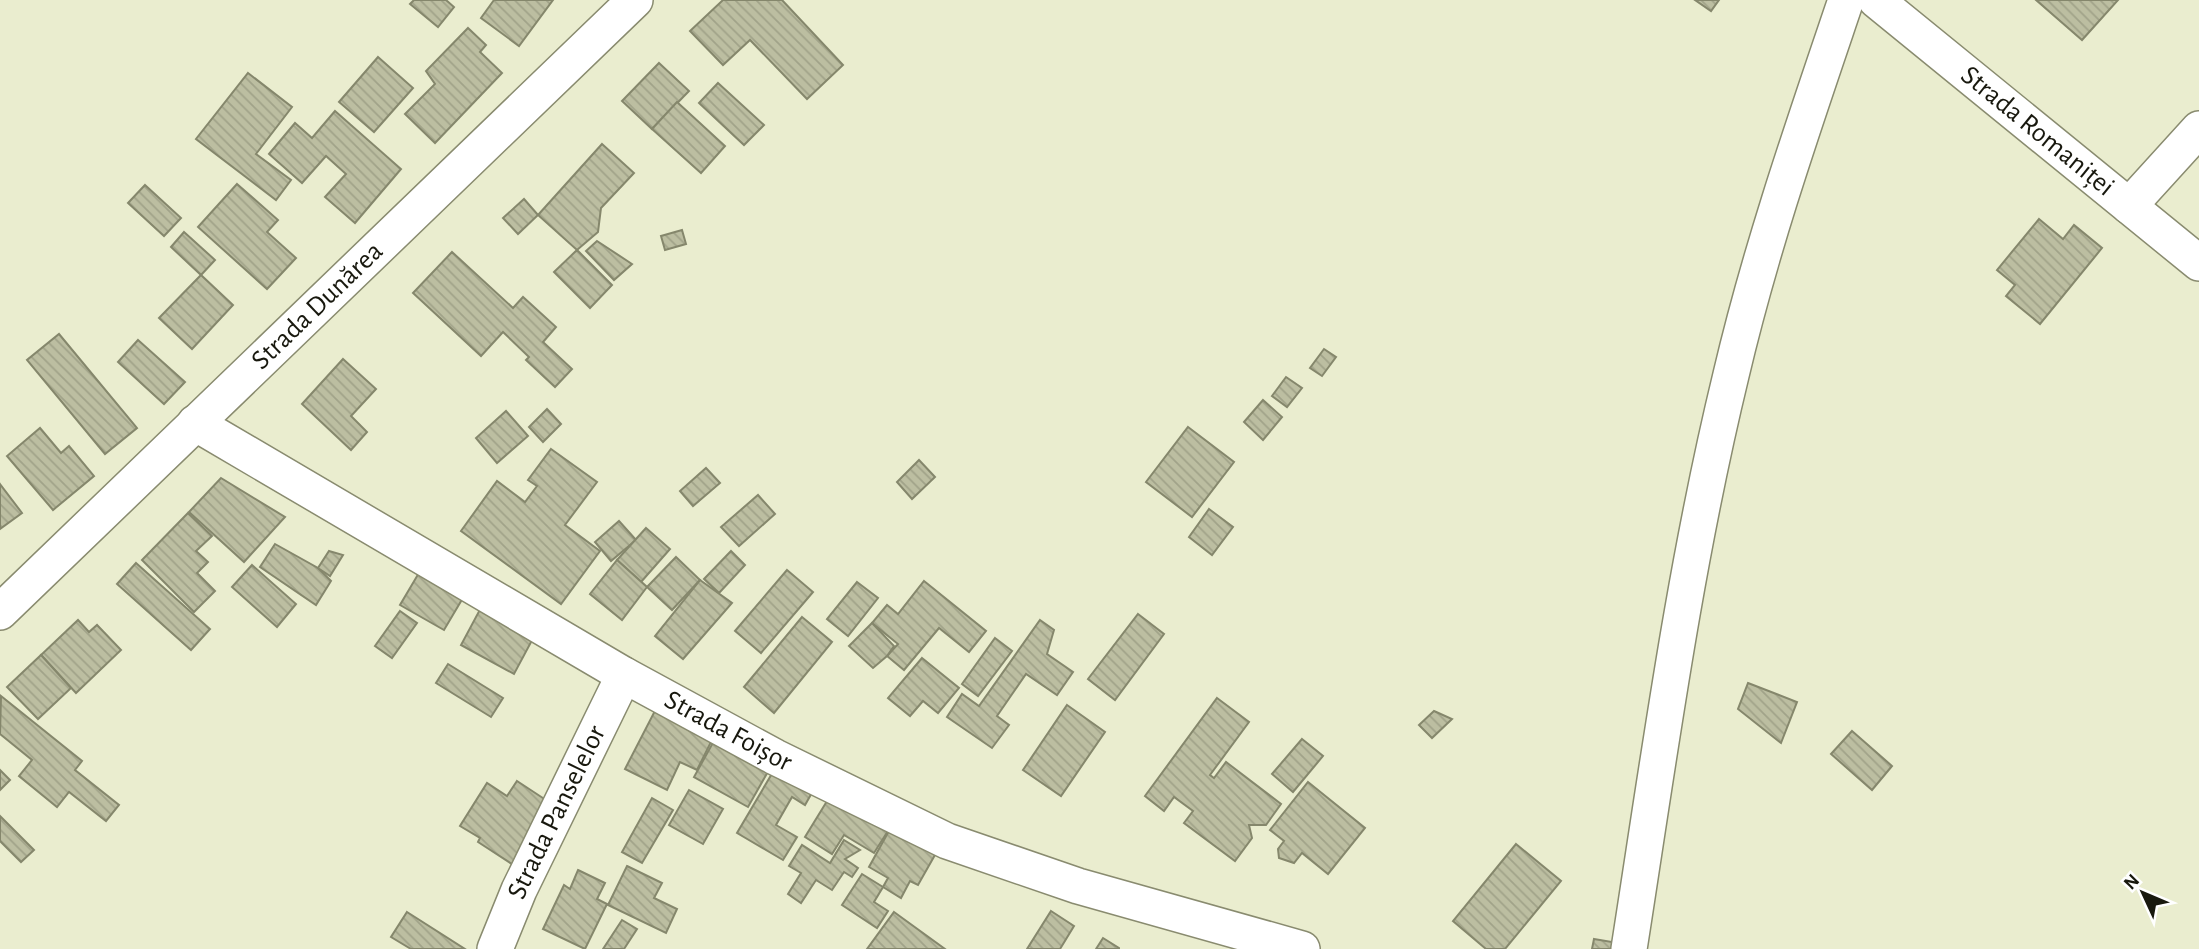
<svg xmlns="http://www.w3.org/2000/svg" width="2199" height="949" font-family="'Alegreya Sans',sans-serif">
	<style>
		.building { fill: url(#building-back-hatch); stroke: #85876c; stroke-width: 2 }
		.lines { fill: none; stroke-linecap: round; stroke-linejoin: round }
		.minor-casing { stroke: #898b6f; stroke-width: 38 }
		.minor { stroke: #fff; stroke-width: 35 }
		.labels { text-anchor: middle; dominant-baseline: central; stroke-width: 5; stroke-linejoin: round; paint-order: stroke }
		.street-label { font-size: 28px; fill: #18180e; stroke: #fff }
	</style>
	<defs>
		<pattern id="building-back-hatch" width="6" height="6" patternUnits="userSpaceOnUse" patternTransform="scale(1.75)"><rect width="6" height="6" fill="#bcbea1"/><path d="M-1 5l2 2M0 0l6 6M5-1l2 2" fill="none" stroke="#a1a389"/></pattern>
	</defs>
	<rect width="100%" height="100%" fill="#eaedcf"/>
	<g class="building">
		<polygon points="414,0 446,0 454,7 438,27 410,4"/>
		<polygon points="494,0 553,0 519,46 481,18"/>
		<polygon points="723,0 782,0 843,65 807,99 750,40 723,65 690,31"/>
		<polygon points="1695,0 1719,0 1711,11"/>
		<polygon points="2036,0 2118,0 2082,40"/>
		<polygon points="468,28 486,45 480,52 502,73 435,143 405,114 435,84 426,71"/>
		<polygon points="378,57 413,88 374,132 339,102"/>
		<polygon points="659,63 689,91 652,129 622,101"/>
		<polygon points="248,73 292,107 256,154 291,180 276,200 196,139"/>
		<polygon points="718,83 764,125 744,145 699,103"/>
		<polygon points="677,102 725,146 701,173 652,129"/>
		<polygon points="335,111 401,169 355,223 325,197 346,174 326,156 302,183 269,154 295,123 312,138"/>
		<polygon points="602,144 634,173 601,208 598,232 577,250 538,215"/>
		<polygon points="237,184 278,220 267,232 296,258 267,289 198,227"/>
		<polygon points="145,185 181,218 164,236 128,203"/>
		<polygon points="524,199 538,215 518,234 503,218"/>
		<polygon points="2039,219 2063,239 2074,225 2102,248 2040,324 2006,296 2015,285 1997,270"/>
		<polygon points="682,230 686,244 665,250 661,236"/>
		<polygon points="184,232 215,260 201,275 171,247"/>
		<polygon points="597,241 632,264 614,280 586,251"/>
		<polygon points="577,250 612,285 590,308 554,272"/>
		<polygon points="452,252 513,308 523,297 556,327 543,342 572,369 555,387 526,360 529,357 503,332 481,356 413,293"/>
		<polygon points="201,275 233,305 192,349 159,318"/>
		<polygon points="59,334 137,428 105,454 27,360"/>
		<polygon points="138,340 185,382 164,404 118,362"/>
		<polygon points="1324,349 1336,357 1322,376 1310,368"/>
		<polygon points="343,359 376,389 351,416 367,432 351,450 302,404"/>
		<polygon points="1286,377 1302,388 1287,407 1272,396"/>
		<polygon points="1263,400 1282,417 1263,440 1244,422"/>
		<polygon points="547,409 561,424 543,442 529,427"/>
		<polygon points="506,411 528,436 497,463 476,438"/>
		<polygon points="1188,427 1234,462 1192,517 1146,482"/>
		<polygon points="40,428 61,453 69,446 94,476 53,510 7,456"/>
		<polygon points="551,449 597,482 565,525 600,551 561,604 461,531 497,481 525,502 537,486 528,480"/>
		<polygon points="919,460 935,477 912,499 897,482"/>
		<polygon points="706,468 720,483 693,506 680,491"/>
		<polygon points="221,478 285,517 244,562 189,512"/>
		<polygon points="0,484 22,513 0,529"/>
		<polygon points="758,495 775,514 739,546 721,527"/>
		<polygon points="1209,509 1233,527 1212,555 1189,537"/>
		<polygon points="188,513 212,536 196,551 208,562 197,573 215,591 194,612 142,560"/>
		<polygon points="619,521 636,540 611,561 595,542"/>
		<polygon points="646,528 670,549 641,582 617,560"/>
		<polygon points="275,544 318,568 331,581 316,605 260,567"/>
		<polygon points="329,551 343,555 330,576 318,568"/>
		<polygon points="731,551 745,565 719,593 704,579"/>
		<polygon points="676,557 700,580 672,610 647,587"/>
		<polygon points="617,560 647,587 622,620 590,594"/>
		<polygon points="136,563 210,629 191,650 117,584"/>
		<polygon points="252,565 296,604 277,627 232,587"/>
		<polygon points="423,566 467,591 444,630 400,605"/>
		<polygon points="787,570 813,592 761,653 735,631"/>
		<polygon points="700,580 732,603 683,659 655,636"/>
		<polygon points="924,581 986,631 969,652 939,628 904,670 887,656 898,644 872,623 887,605 898,614"/>
		<polygon points="857,582 878,598 848,636 827,619"/>
		<polygon points="484,602 537,631 514,674 461,645"/>
		<polygon points="400,611 417,623 392,658 375,646"/>
		<polygon points="1138,614 1164,634 1115,700 1088,679"/>
		<polygon points="802,617 832,642 774,713 744,687"/>
		<polygon points="78,620 89,632 97,625 121,650 76,693 41,655"/>
		<polygon points="1040,620 1054,630 1047,654 1073,672 1057,695 1026,674 997,716 1009,725 992,748 947,717 962,694 979,706"/>
		<polygon points="872,623 894,646 887,656 873,668 849,646"/>
		<polygon points="995,638 1012,651 978,696 962,684"/>
		<polygon points="41,655 71,688 38,719 7,687"/>
		<polygon points="922,658 959,688 938,713 923,701 910,716 888,698"/>
		<polygon points="448,664 503,698 491,717 436,683"/>
		<polygon points="1748,683 1797,702 1781,743 1738,709"/>
		<polygon points="1,696 82,761 75,770 119,805 106,821 69,792 57,807 19,776 32,760 0,734"/>
		<polygon points="1217,698 1249,722 1210,775 1214,778 1226,762 1281,804 1266,825 1249,825 1252,838 1235,861 1184,823 1193,811 1174,797 1164,811 1145,796"/>
		<polygon points="660,701 717,730 697,770 680,762 667,790 625,769"/>
		<polygon points="1067,705 1105,732 1061,796 1023,770"/>
		<polygon points="1434,711 1452,719 1432,738 1419,725"/>
		<polygon points="720,730 770,768 748,807 694,777"/>
		<polygon points="1852,731 1892,766 1872,790 1831,754"/>
		<polygon points="1302,739 1323,756 1293,792 1272,774"/>
		<polygon points="780,760 818,782 805,805 792,797 776,825 797,837 783,860 737,833"/>
		<polygon points="0,770 10,780 0,790"/>
		<polygon points="517,781 552,804 518,868 478,842 480,838 460,826 487,783 507,796"/>
		<polygon points="1308,782 1365,828 1328,874 1302,853 1294,863 1279,858 1278,849 1284,841 1270,830"/>
		<polygon points="835,788 893,823 874,853 844,835 832,854 805,837"/>
		<polygon points="689,790 723,809 703,844 669,825"/>
		<polygon points="652,798 673,810 642,863 622,852"/>
		<polygon points="0,816 34,850 21,862 0,841"/>
		<polygon points="895,820 940,846 918,885 910,881 901,898 883,887 888,878 869,867"/>
		<polygon points="844,840 860,850 845,859 858,868 852,877 844,872 832,890 816,880 801,903 788,894 801,873 789,866 802,845 830,863"/>
		<polygon points="1516,844 1561,881 1505,949 1486,949 1453,921"/>
		<polygon points="627,866 662,883 654,898 677,909 666,933 608,905"/>
		<polygon points="578,870 605,883 597,899 607,904 585,949 543,929 564,885 570,889"/>
		<polygon points="862,874 883,887 874,902 888,911 877,928 842,905"/>
		<polygon points="1051,911 1074,926 1060,949 1027,949"/>
		<polygon points="407,912 465,949 411,949 391,937"/>
		<polygon points="894,912 945,949 867,949"/>
		<polygon points="622,920 637,929 624,949 603,949"/>
		<polygon points="1103,938 1119,948 1119,949 1096,949"/>
		<polygon points="1594,939 1624,944 1624,949 1592,949"/>
	</g>
	<g class="lines">
		<g class="minor-casing">
			<g id="minor">
				<path id="s1" d="M1876 0 2199 263"/>
				<polyline points="2129,206 2199,129"/>
				<path id="s2" d="M195 423 624 675 775 757 947 841 1078 886 1302 949"/>
				<path id="s3" d="M0 612 635 0"/>
				<path id="s4" d="M495 949 519 890 624 675"/>
				<path d="M1629 949C1659 757 1685 564 1731 375 1761 247 1804 124 1846 0"/>
			</g>
		</g>
		<use href="#minor" class="minor"/>
	</g>
	<g class="labels">
		<g class="street-label">
			<text stroke="none"><textPath href="#s1" startOffset="208">Strada Romaniței</textPath></text>
			<text stroke="none"><textPath href="#s3" startOffset="441">Strada Dunărea</textPath></text>
			<text stroke="none"><textPath href="#s2" startOffset="616">Strada Foișor</textPath></text>
			<text stroke="none"><textPath href="#s4" startOffset="150">Strada Panselelor</textPath></text>
		</g>
	</g>
	<g transform="translate(2143 893) rotate(314)" stroke="#ffffff" stroke-width="5" paint-order="stroke">
	<path d="M0-5L12 26L0 18L-12 26Z" fill="#18180e"/>
	<text y="-10" font-size="19" font-weight="bold" text-anchor="middle" fill="#18180e">N</text>
	</g>
</svg>
